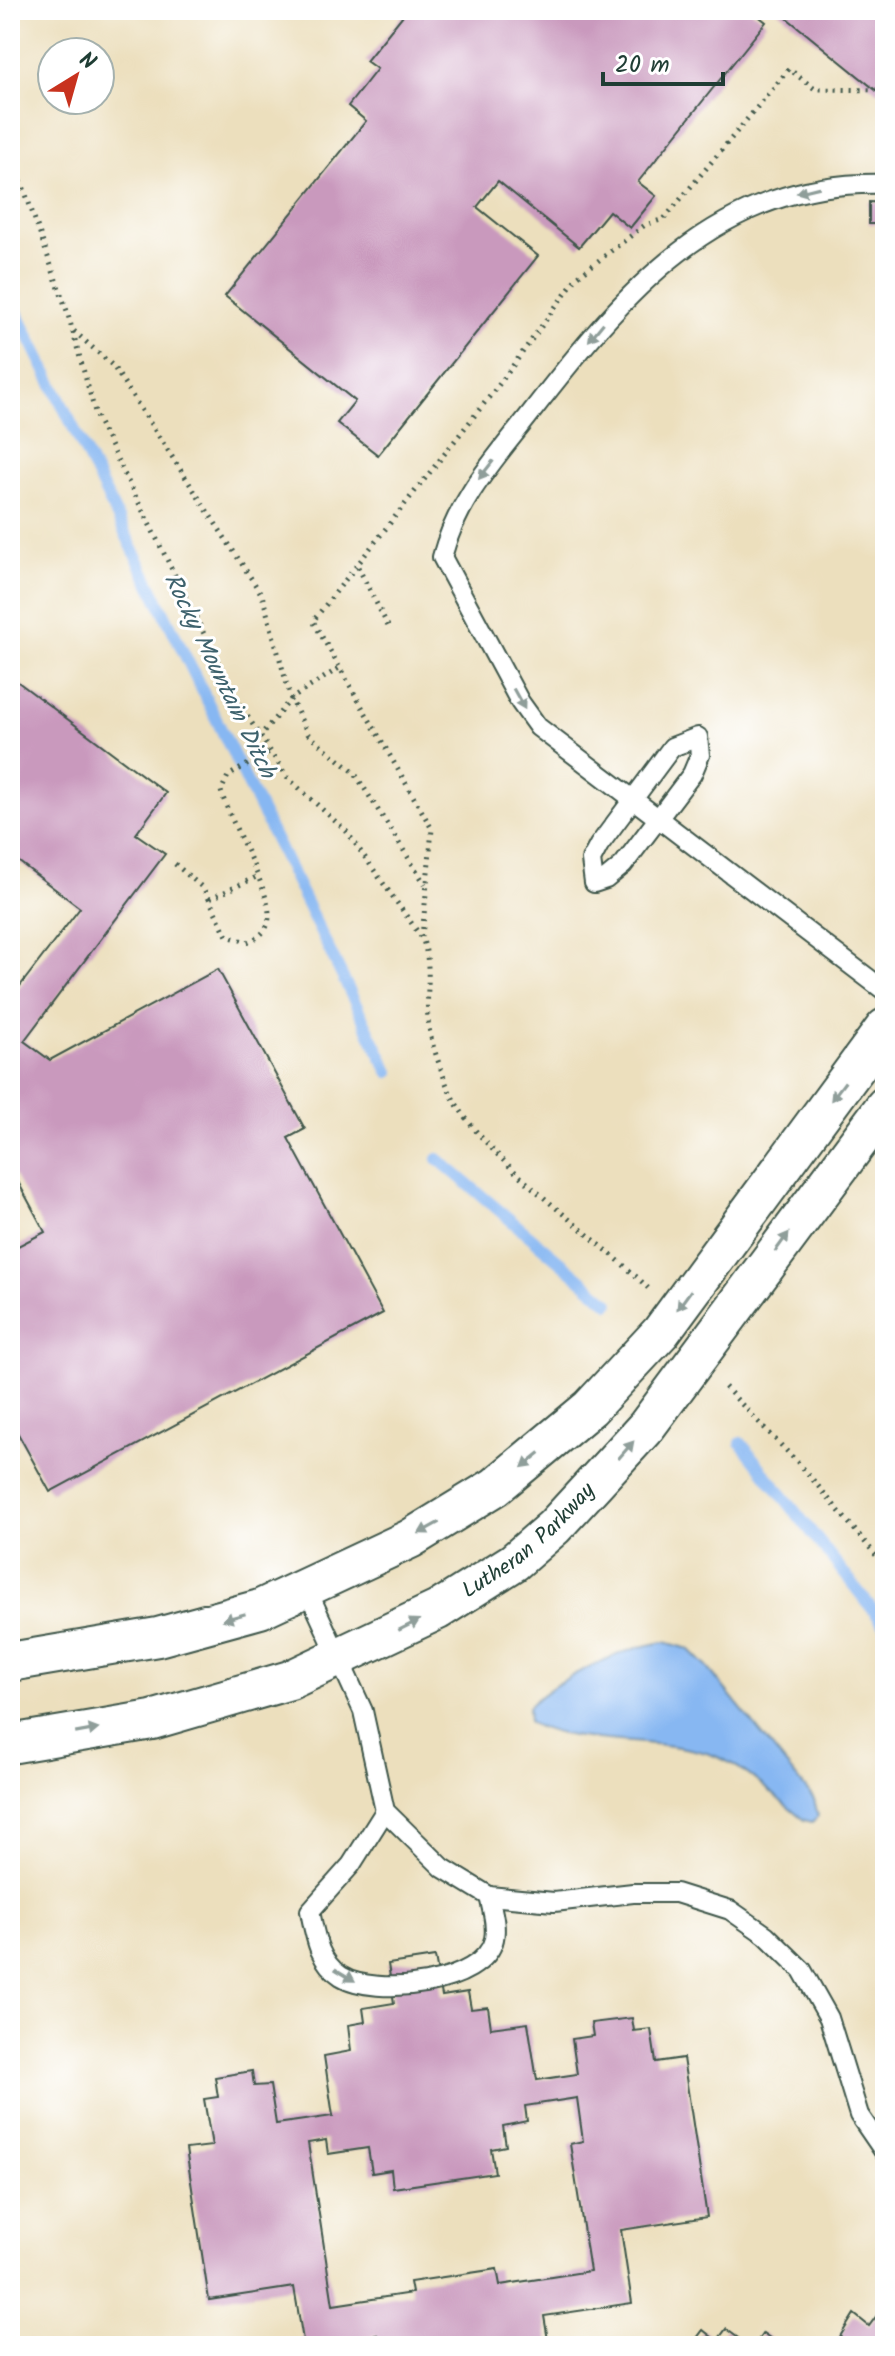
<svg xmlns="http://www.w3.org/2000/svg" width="895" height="2356" font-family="Kalam,sans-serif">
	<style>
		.water { fill: #87b7f2; stroke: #537a93; stroke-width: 2 }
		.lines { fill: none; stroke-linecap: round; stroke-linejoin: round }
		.stream { stroke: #87b7f2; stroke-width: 12 }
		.building { fill: #c999bd; fill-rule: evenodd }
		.service-casing { stroke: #3e5549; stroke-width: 22 }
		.minor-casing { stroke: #3e5549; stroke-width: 42 }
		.path { stroke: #3e5549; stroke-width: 5; stroke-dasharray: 2 6; stroke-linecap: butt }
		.service { stroke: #fff; stroke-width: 18 }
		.minor { stroke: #fff; stroke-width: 38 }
		.oneway { fill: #8f9e9a }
		.labels { text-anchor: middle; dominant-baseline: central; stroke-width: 6; stroke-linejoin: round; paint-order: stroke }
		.street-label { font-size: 22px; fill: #1f3d34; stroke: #fff }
		.water-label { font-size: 24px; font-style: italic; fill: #3e626d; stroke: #fff }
	</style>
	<rect width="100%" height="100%" fill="#fff"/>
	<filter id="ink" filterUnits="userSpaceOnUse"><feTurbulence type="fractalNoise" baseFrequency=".0125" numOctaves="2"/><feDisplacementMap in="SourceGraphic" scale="16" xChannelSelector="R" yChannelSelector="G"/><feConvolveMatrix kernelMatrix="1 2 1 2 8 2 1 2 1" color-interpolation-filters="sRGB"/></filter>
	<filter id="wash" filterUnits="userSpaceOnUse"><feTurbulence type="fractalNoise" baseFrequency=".006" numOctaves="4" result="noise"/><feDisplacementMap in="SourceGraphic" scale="32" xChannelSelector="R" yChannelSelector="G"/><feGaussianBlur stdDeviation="1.8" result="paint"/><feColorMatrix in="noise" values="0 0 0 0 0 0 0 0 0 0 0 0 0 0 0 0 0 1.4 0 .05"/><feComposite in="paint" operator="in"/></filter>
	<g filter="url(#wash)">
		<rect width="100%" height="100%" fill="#ecdfbd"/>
		<path class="water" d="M665 1642 689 1649 708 1668 814 1799 818 1816 812 1822 804 1820C776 1799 748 1768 715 1756 663 1736 568 1747 529 1722L528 1707C557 1678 625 1647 665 1642Z"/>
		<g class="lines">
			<g class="stream">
				<polyline points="10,298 389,1072"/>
				<polyline points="438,1159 609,1303"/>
				<polyline points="741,1443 885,1625"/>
			</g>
		</g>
		<g id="blocks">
			<g class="building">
				<polygon points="407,10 751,10 766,22 638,182 656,196 630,228 609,211 579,247 498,181 477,207 538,256 378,455 337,423 355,401 225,296 366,121 348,106 377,69 366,61"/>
				<polygon points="777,10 885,10 885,84 878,92"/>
				<polygon points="869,202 885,203 885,224 869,224"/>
				<polygon points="10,676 166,793 136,834 165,854 24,1041 50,1060 218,969 305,1129 288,1138 383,1313 50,1492 10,1419 10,1250 45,1232 10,1167 10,999 80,908 10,855"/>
				<path d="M435 1957 442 1996 468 1992 471 2009 488 2007 491 2028 528 2023 537 2080 577 2074 572 2039 593 2036 591 2023 632 2018 634 2031 651 2029 656 2062 683 2058 707 2217 621 2230 632 2303 544 2316 549 2346H379L377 2335 304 2346 294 2287 209 2300 186 2149 212 2146 204 2099 218 2097 215 2077 252 2071 254 2086 270 2085 276 2124 333 2116 324 2056 351 2051 348 2025 365 2022 363 2008 394 2003 388 1964ZM577 2098 583 2141 570 2144 590 2271 500 2285 497 2269 410 2282 412 2293 333 2305 308 2143 326 2140 328 2154 368 2148 372 2173 391 2170 393 2188 495 2173 491 2149 506 2146 503 2126 527 2121 525 2106Z"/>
				<polygon points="883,2307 885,2346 834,2346 854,2314 869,2326"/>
				<polygon points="726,2329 749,2346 691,2346 703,2330 717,2341"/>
				<polygon points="763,2333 781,2346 754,2346"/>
			</g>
		</g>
	</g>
	<g filter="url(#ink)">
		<use href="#blocks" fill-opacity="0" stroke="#3e5549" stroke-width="2"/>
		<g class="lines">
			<g class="service-casing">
				<g id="service">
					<path d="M885 184C717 179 624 293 530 414 495 459 457 500 442 557L520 702 538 727 885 991"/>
					<polygon points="698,737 700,755 692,774 623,865 606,879 594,883 591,860 599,845 672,747"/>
					<polyline points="307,1589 363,1711 385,1811 443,1868 489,1896 554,1902 633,1893 676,1893 730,1910 766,1935 802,1970 829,2018 859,2115 885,2153"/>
					<path d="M385 1811 351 1865 310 1911C315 1935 318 1961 341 1976 374 1997 484 1986 494 1939 497 1925 492 1910 489 1896"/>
				</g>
			</g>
			<g class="minor-casing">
				<g id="minor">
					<polyline points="10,1662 158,1637 260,1609 410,1539 495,1487 590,1408 661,1332 885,1028"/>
					<path id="s1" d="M10 1744 152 1720 290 1680 438 1610 514 1562 554 1527 646 1427 885 1106"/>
				</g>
			</g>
			<g class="path">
				<path d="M10 159 23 186 67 311 97 419 238 702 288 778 347 832 422 938C434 968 424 997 429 1028 432 1045 439 1064 445 1080 469 1151 594 1233 648 1288"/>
				<polyline points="10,182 23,186"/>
				<polyline points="74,331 113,366 262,595 291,699 308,734 354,772 425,884"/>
				<polyline points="358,567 390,630"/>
				<polyline points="259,737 291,699 339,668"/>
				<path d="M175 864 204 889 227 936 247 942C259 938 269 930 269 916 270 889 230 823 221 791L228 776 269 752"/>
				<polyline points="210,899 256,877"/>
				<polyline points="422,937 432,829 313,621 501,382 577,277 645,225 664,219 789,69 815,89 885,90"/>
				<polyline points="725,1387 803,1468 885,1566"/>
			</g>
			<use href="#service" class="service"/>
			<use href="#minor" class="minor"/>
		</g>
		<defs><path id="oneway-solid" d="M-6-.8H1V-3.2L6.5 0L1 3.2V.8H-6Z" transform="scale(2)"/></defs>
		<g class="oneway">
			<use href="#oneway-solid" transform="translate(808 190) rotate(166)"/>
			<use href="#oneway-solid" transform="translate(596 332) rotate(129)"/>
			<use href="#oneway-solid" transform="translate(486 470) rotate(128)"/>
			<use href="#oneway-solid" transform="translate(519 699) rotate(61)"/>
			<use href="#oneway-solid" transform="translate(838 1091) rotate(127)"/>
			<use href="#oneway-solid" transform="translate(782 1242) rotate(-54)"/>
			<use href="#oneway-solid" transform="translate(684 1300) rotate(126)"/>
			<use href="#oneway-solid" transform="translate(626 1450) rotate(-49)"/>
			<use href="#oneway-solid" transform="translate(531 1460) rotate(141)"/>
			<use href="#oneway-solid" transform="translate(429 1528) rotate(151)"/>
			<use href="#oneway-solid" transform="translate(234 1617) rotate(164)"/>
			<use href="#oneway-solid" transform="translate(409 1625) rotate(-27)"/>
			<use href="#oneway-solid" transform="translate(87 1731) rotate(-10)"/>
			<use href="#oneway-solid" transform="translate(345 1975) rotate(31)"/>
		</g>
	</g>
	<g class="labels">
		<g class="street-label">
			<text stroke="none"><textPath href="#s1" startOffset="566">Lutheran Parkway</textPath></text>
		</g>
		<g class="water-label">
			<text transform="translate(219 676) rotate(64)">Rocky Mountain Ditch</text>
		</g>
	</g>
	<rect width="895" height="2356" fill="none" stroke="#fff" stroke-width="40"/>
	<g transform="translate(76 76) rotate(37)"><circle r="38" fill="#ffffff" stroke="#a5b1ae" stroke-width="2"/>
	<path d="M0-6L14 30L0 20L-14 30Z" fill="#c8321e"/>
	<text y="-12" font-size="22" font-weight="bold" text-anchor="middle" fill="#1f3d34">N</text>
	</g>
	<path d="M603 72v12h120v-12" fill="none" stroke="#1f3d34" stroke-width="4"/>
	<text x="615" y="72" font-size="24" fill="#1f3d34" stroke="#ffffff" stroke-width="6" paint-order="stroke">20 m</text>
</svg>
